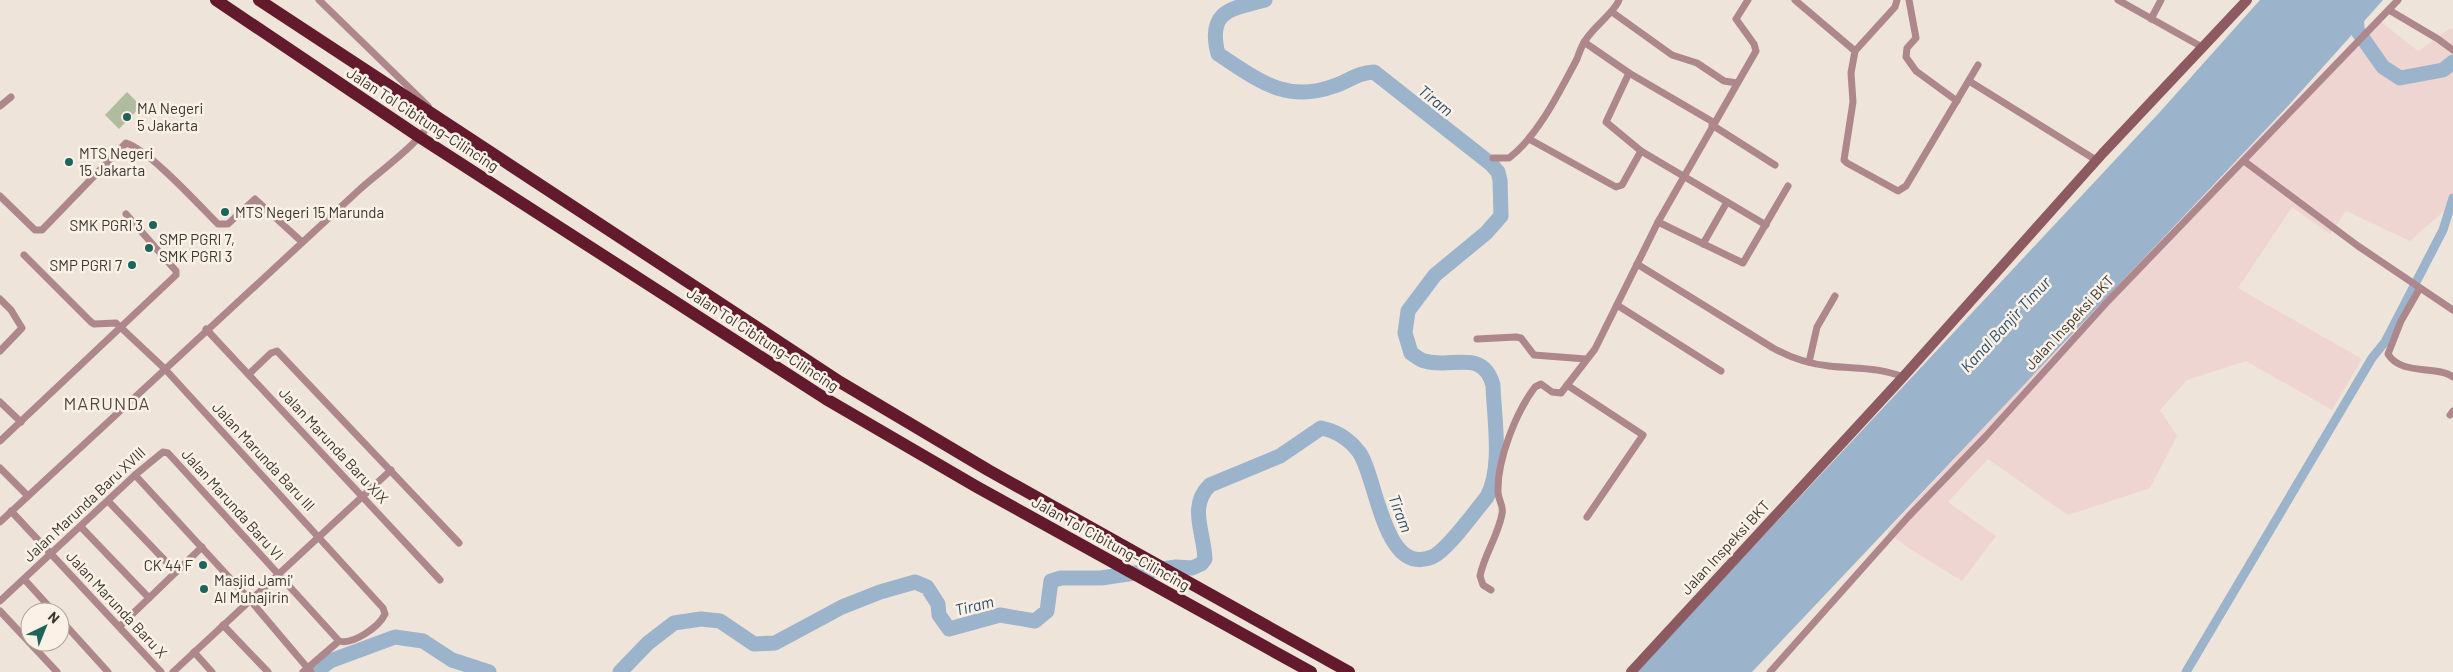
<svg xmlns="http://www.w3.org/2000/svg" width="2453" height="672" font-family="Barlow,sans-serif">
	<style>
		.industrial { fill: #efd5d2 }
		.green { fill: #b1bc9f }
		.water { fill: #9bb3cb }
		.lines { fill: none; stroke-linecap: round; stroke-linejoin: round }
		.canal { stroke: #9bb3cb; stroke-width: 9 }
		.river { stroke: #9bb3cb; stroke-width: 15 }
		.street { stroke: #ad878c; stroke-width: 7 }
		.secondary { stroke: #8e5a62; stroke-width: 10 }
		.highway-bridge { stroke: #621a2c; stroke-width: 12 }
		.poi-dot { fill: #1d655a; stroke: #fbf1e6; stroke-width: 2 }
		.labels { text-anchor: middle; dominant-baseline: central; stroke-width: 5; stroke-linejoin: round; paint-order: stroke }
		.poi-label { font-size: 15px; fill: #3a3632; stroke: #fbf1e6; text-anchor: start }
		.street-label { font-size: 15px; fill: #3a3632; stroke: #fbf1e6 }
		.water-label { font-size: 16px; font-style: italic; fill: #274e70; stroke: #fbf1e6 }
		.quarter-label { font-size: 18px; letter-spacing: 1px; fill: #50483f; stroke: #fbf1e6 }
	</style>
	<rect width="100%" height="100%" fill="#eee4d9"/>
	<polygon class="industrial" points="2376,18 2418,51 2449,29 2453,29 2453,203 2410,241 2346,211 2330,234 2292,207 2238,288 2362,359 2332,410 2246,361 2187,380 2160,410 2177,436 2150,488 2068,515 1988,459 1948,502 1996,536 1962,581 1910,549 1887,532 2109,291"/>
	<polygon class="green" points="127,92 141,106 119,129 105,115"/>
	<polygon class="water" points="2260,0 2383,0 2288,106 1752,672 1636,672 2159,113"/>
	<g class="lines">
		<polyline class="canal" points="2186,672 2372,358 2385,342 2443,230 2453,198"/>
		<g class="river">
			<polyline points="2356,0 2357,30 2383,67 2400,78 2443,70 2453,62"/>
			<polyline points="316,672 330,661 395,637 423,641 452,660 489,672"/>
			<path d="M620 672 648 643 674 623 701 619 720 621 754 644 775 643 842 607 880 592 915 582 927 587 938 604 939 615 949 629 1000 615 1035 621 1047 611 1051 581 1061 578H1101L1176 567 1192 568 1201 564 1205 559C1204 532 1188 506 1210 485L1280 456 1321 428C1337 431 1349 439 1359 452 1377 477 1383 577 1432 557 1447 551 1475 511 1487 497 1503 467 1494 419 1493 385 1483 348 1452 369 1425 361 1420 360 1416 356 1411 353L1405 333 1408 311 1435 275 1486 233 1501 216 1500 180 1498 172 1491 164 1374 72C1356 73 1350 81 1334 86 1285 104 1257 79 1218 54 1207 11 1230 9 1265 0"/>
		</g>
		<g class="street">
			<polyline points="319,0 428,106"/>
			<polyline points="1795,0 1855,51"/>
			<polyline points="1897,0 1895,7 1855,51 1851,73 1853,102 1844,160 1847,163 1898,191 1906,186 1978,65"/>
			<polyline points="1909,0 1916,38 1907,48 1906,57 1916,71 1957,101"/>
			<polyline points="2118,0 2202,47"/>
			<polyline points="2389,10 2438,39 2453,50"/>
			<polyline points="1612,12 1672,55 1697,63 1724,81 1737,83"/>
			<polyline points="2151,19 2161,0"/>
			<polyline points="1584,42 1629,73 1606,122 1641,151"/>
			<polyline points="1629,73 1713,122"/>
			<polyline points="1969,81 2096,160"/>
			<polyline points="0,106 11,97"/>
			<polyline points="1712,125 1775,165"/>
			<polyline points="1529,139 1616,187 1622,185 1641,151 1766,225"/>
			<path d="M1493 158H1509C1538 136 1560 91 1577 59 1579 53 1581 47 1585 41 1593 27 1615 12 1619 0"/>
			<polyline points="2244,161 2358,246 2453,310"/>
			<path d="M0 196 35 230H42L126 143C149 150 199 205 218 224H228L255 199 302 242"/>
			<polyline points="1658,222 1743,263 1788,186"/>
			<polyline points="1703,244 1727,202"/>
			<path d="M24 255 91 322 94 324 116 323 165 369 383 608 385 614C379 627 353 645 339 641L303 672"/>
			<path d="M1637 264 1773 348C1791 358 1809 364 1829 366 1855 369 1879 367 1903 377"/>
			<path d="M2420 288 2401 321 2388 354C2401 376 2437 365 2453 377"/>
			<polyline points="0,299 11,310 22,328 0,351"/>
			<polyline points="1617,305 1721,371"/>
			<polyline points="206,329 440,580"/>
			<polyline points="1477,339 1516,337 1521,338 1534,355 1586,359"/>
			<polyline points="1809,362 1817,327 1835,296"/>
			<polyline points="249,374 271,353 277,351 459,543"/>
			<polyline points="1567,385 1643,435 1587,517"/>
			<polyline points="0,402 21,422"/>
			<polyline points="2450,415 2453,411"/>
			<polyline points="0,441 176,275 176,271 126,214"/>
			<polyline points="0,468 28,496"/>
			<polyline points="135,475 250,600 311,672"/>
			<polyline points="108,501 176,572"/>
			<polyline points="11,511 161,672"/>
			<path d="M0 522C120 412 239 301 358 191 378 172 427 139 434 114"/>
			<polyline points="81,527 149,598"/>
			<polyline points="24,579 54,612"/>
			<path d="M1491 590 1483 585 1480 576C1484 555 1498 536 1502 514 1504 505 1498 500 1498 492 1497 460 1516 412 1535 387L1541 384 1552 392 1561 393 1595 349 1658 222 1756 51 1754 44 1736 19 1748 0"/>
			<polyline points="0,601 135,475 163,452 168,453 339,641"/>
			<polyline points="0,611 57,672"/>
			<polyline points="60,619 108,672"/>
			<polyline points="223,625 268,672"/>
			<polyline points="120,626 202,547"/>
			<polyline points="194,652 212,672"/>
			<polyline points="173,672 391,470"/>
			<polyline points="1770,672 1908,517 1986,436 2108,301 2398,0"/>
		</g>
		<polyline class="secondary" points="1631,672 1903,377 2103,153 2247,0"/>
		<g class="highway-bridge">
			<polyline points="216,0 418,136 826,399 977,487 1311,672"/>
			<polyline points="259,0 840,382 988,470 1349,672"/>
		</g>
	</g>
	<g class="poi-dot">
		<circle cx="127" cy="117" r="5"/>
		<circle cx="69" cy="162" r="5"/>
		<circle cx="225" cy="212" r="5"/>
		<circle cx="153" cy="225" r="5"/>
		<circle cx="149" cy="248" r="5"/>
		<circle cx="132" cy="265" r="5"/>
		<circle cx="203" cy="565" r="5"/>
		<circle cx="204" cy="589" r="5"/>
	</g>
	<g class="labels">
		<g class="poi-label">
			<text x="137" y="108">MA Negeri<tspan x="137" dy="17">5 Jakarta</tspan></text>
			<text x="79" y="153">MTS Negeri<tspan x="79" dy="17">15 Jakarta</tspan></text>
			<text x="235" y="212">MTS Negeri 15 Marunda</text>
			<text x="143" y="225" text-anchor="end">SMK PGRI 3</text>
			<text x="159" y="239">SMP PGRI 7,<tspan x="159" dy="17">SMK PGRI 3</tspan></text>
			<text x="122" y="265" text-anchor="end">SMP PGRI 7</text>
			<text x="193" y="565" text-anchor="end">CK 44 F</text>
			<text x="214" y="580">Masjid Jami'<tspan x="214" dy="17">Al Muhajirin</tspan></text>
		</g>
		<g class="street-label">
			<text transform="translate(423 119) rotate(33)">Jalan Tol Cibitung–Cilincing</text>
			<text transform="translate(2069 322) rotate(-47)">Jalan Inspeksi BKT</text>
			<text transform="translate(763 339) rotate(33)">Jalan Tol Cibitung–Cilincing</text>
			<text transform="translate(334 445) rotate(47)">Jalan Marunda Baru XIX</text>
			<text transform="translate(264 456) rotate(47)">Jalan Marunda Baru III</text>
			<text transform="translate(84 504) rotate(-43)">Jalan Marunda Baru XVIII</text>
			<text transform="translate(233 504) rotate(48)">Jalan Marunda Baru VI</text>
			<text transform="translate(1111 543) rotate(29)">Jalan Tol Cibitung–Cilincing</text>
			<text transform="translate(1725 547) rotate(-47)">Jalan Inspeksi BKT</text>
			<text transform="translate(117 604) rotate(47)">Jalan Marunda Baru X</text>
		</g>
		<g class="water-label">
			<text transform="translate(1436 100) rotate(39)">Tiram</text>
			<text transform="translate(2005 324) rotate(-47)">Kanal Banjir Timur</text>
			<text transform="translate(1401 513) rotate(69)">Tiram</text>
			<text transform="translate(974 605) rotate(-14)">Tiram</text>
		</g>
		<g class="quarter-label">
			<text x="107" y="403">MARUNDA</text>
		</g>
	</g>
	<g transform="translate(45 627) rotate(43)"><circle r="24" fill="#fbf1e6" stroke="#aea69e"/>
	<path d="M0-4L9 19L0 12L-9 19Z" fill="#1d655a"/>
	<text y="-8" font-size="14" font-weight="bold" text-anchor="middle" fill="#3a3632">N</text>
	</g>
</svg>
